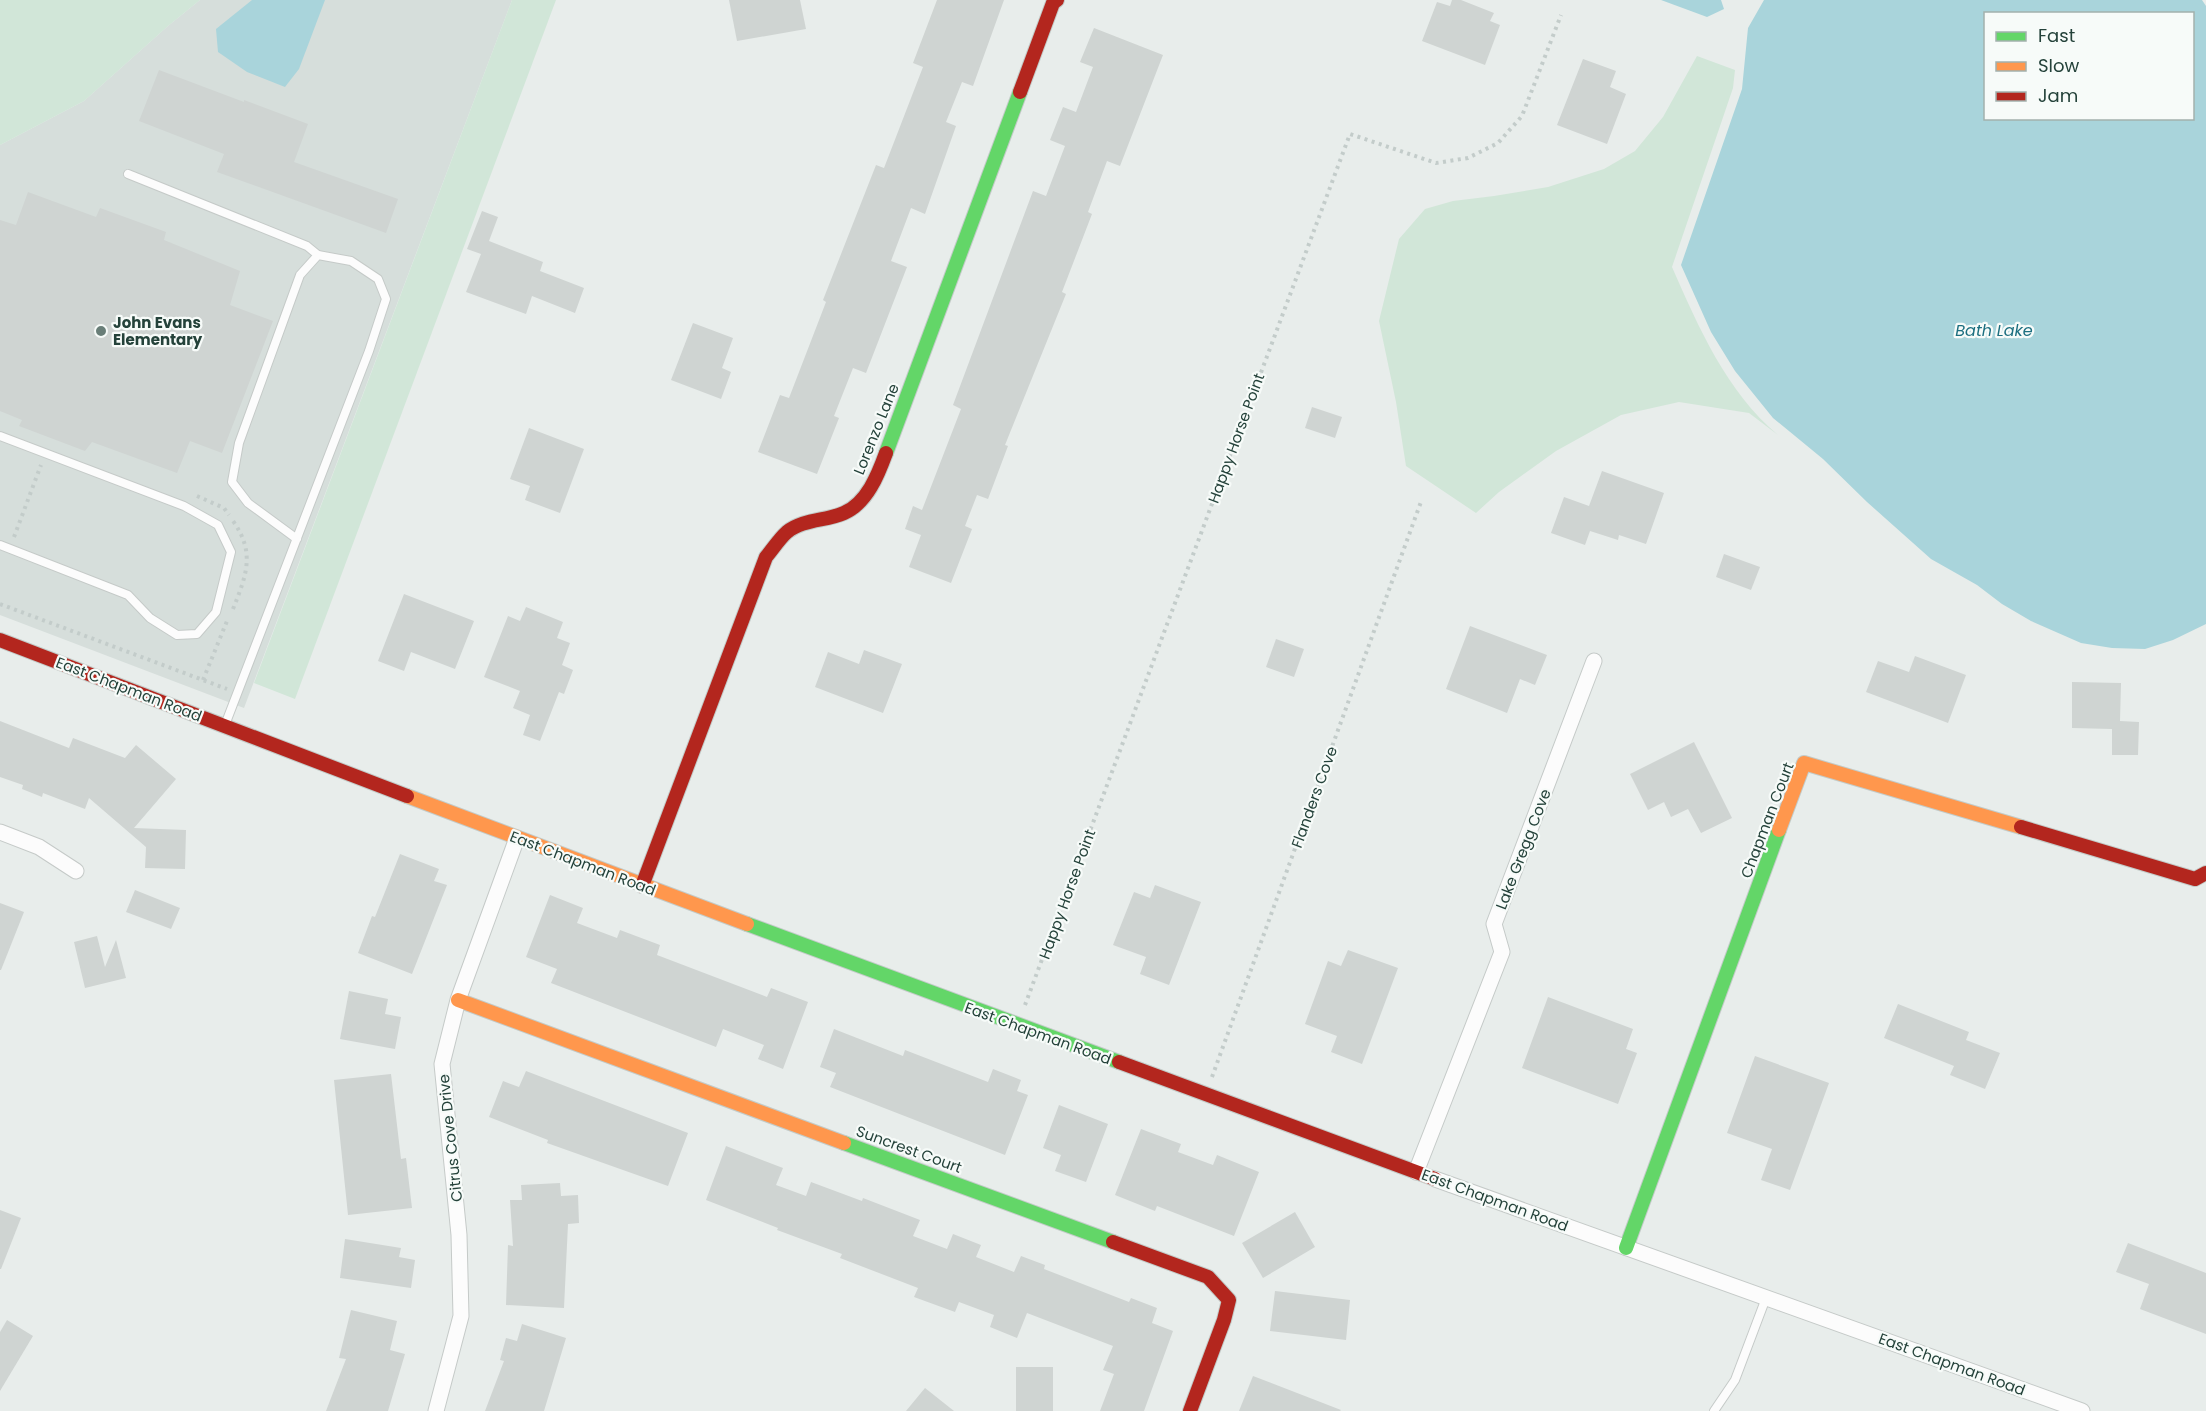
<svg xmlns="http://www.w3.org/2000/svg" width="2206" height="1411" font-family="Poppins,sans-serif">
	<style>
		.built { fill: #d6dedb }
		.green { fill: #d1e6d8 }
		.water { fill: #a9d4db; fill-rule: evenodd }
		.building { fill: #cfd4d2 }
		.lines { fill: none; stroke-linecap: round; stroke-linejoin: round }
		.lane-casing { stroke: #c5cac8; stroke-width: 10 }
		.street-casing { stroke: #c5cac8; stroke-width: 17 }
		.fast-casing { stroke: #c3cbc8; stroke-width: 16 }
		.slow-casing { stroke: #c3cbc8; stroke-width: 16 }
		.jam-casing { stroke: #c3cbc8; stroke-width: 16 }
		.path { stroke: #c3ccca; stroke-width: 4; stroke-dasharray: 3 4.5; stroke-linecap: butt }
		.lane { stroke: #fcfcfc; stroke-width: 8 }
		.street { stroke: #fcfcfc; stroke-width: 15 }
		.fast { stroke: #63d668; stroke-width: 14 }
		.slow { stroke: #ff974d; stroke-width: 14 }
		.jam { stroke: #b3261e; stroke-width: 14 }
		.poi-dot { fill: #697e78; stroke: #f7fbf9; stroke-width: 2 }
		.labels { text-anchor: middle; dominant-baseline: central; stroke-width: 4.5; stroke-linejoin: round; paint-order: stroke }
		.poi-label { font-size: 15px; font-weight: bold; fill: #24423a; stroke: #f7fbf9; text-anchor: start }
		.street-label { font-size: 15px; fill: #24423a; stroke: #f7fbf9 }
		.water-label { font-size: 16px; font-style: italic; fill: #1c6f80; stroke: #f7fbf9 }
	</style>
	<rect width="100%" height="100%" fill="#e8edeb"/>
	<polygon class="built" points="200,0 512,0 244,708 0,615 0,145 84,101 168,26"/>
	<g class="green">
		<polygon points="0,0 200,0 168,26 84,101 0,145"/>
		<polygon points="512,0 556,0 295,699 254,683"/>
		<path d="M1697 56 1735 70 1733 88 1672 267C1699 328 1726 391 1778 435L1749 413 1679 402 1621 415 1556 451 1499 492 1476 513 1406 466 1396 402 1379 321 1399 239 1425 209 1453 201 1494 196 1548 187 1604 169 1635 151 1663 117Z"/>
	</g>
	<g class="water">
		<polygon points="252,0 325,0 299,69 285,87 247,72 218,52 216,29"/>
		<polygon points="1661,0 1721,0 1724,9 1707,17"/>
		<path d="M1764 0H2202L2206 6V624L2173 640 2145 649 2112 648 2081 643 2031 621 2002 604 1977 585 1931 559 1867 502 1823 459 1773 418 1735 371 1711 332 1681 265 1742 89 1748 28ZM1986 14H2192V118H1986Z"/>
	</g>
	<g class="building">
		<polygon points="729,0 800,0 806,29 737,41"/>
		<polygon points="937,0 1004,0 973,86 962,82 946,122 956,126 925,214 911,208 891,261 907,267 866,373 853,368 834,416 839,418 817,474 758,452 780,395 789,398 826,302 823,300 876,165 884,168 923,67 913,63"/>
		<polygon points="1452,0 1461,0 1494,13 1490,21 1500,25 1485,65 1422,41 1437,2 1450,6"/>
		<polygon points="1094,28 1163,55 1120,166 1107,161 1088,212 1092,214 1062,292 1066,294 1005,445 1008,446 988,499 977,495 965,526 972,529 951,583 909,567 921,535 905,529 913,506 922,510 961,409 953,405 1033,191 1046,196 1065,146 1050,140 1063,107 1076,112 1093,67 1080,62"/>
		<polygon points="1583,59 1616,71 1610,87 1626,94 1607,144 1557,125"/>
		<polygon points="159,70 244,102 244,100 308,124 294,162 398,199 386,233 217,172 224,154 139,121"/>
		<polygon points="28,192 96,217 100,208 166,232 164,240 240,271 230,305 273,321 222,453 190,441 177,473 92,442 85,451 19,426 22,420 0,411 0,220 16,225"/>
		<polygon points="482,211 498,217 489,241 543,262 540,271 584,288 575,313 532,296 526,314 466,292 481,254 467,249"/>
		<polygon points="693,323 733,338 722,368 731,372 721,399 671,380"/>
		<polygon points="1312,407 1342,417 1335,438 1305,428"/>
		<polygon points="529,428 584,449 560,513 525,500 530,486 510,479"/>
		<polygon points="1602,471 1664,493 1646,544 1619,535 1618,540 1590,531 1585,545 1551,533 1564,497 1589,506"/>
		<polygon points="1724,554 1760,567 1751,590 1716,577"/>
		<polygon points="404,594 474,621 455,669 411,652 404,671 378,661"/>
		<polygon points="526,607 563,622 557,638 570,643 562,665 573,670 564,694 559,692 540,741 523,735 530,715 513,708 520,691 484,677 508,616 520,621"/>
		<polygon points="1470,626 1547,655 1535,685 1520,679 1507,713 1446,689"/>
		<polygon points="1276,639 1304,649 1294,677 1266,667"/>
		<polygon points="864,650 902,664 883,713 815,687 828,652 859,664"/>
		<polygon points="1915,656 1966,675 1948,723 1866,692 1878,661 1909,672"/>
		<polygon points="2072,682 2121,683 2120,721 2139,722 2138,755 2112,755 2112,729 2072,728"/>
		<polygon points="0,721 69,748 73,738 125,758 136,745 176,779 134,828 186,830 185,869 145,868 146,847 89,798 85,809 43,793 42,797 22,789 23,785 0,777"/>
		<polygon points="1694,742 1732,818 1701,833 1688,809 1671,817 1664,802 1648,810 1630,774"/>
		<polygon points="400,854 439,869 434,881 447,885 412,974 358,953 372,916 375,917"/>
		<polygon points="1155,885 1201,902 1169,985 1140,974 1146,957 1113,945 1134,892 1150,898"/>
		<polygon points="135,890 180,908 171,929 126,912"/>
		<polygon points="550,895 583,908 577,923 617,938 620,930 660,945 657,955 767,997 771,988 808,1002 783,1069 758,1059 764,1045 723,1029 716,1047 551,983 557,969 526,957"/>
		<polygon points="0,903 24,912 1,970 0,970"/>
		<polygon points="97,936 105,967 116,940 126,978 85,988 74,942"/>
		<polygon points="1348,950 1398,968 1362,1064 1331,1052 1337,1036 1305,1024 1328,961 1341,966"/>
		<polygon points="349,991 388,999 385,1014 401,1017 395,1049 340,1039"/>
		<polygon points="1548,997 1633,1029 1626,1049 1637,1053 1618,1104 1522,1068"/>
		<polygon points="1898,1004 1969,1032 1966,1040 2000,1053 1985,1089 1950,1075 1954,1066 1884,1038"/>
		<polygon points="834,1029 903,1056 905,1050 988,1082 993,1069 1021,1080 1017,1091 1028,1095 1005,1155 830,1087 836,1073 820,1067"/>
		<polygon points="1755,1056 1829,1083 1790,1190 1761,1180 1772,1149 1727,1133"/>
		<polygon points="526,1071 688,1133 668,1186 547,1143 548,1140 489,1117 503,1081 519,1087"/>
		<polygon points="391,1074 401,1159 406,1158 412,1208 348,1215 334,1080"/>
		<polygon points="1059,1105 1108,1124 1086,1182 1055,1171 1061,1155 1043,1148"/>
		<polygon points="1141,1129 1181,1144 1178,1152 1213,1165 1217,1155 1259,1172 1234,1236 1157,1206 1155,1211 1115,1195"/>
		<polygon points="726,1146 783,1168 776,1185 806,1196 811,1182 862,1201 863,1198 920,1220 913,1236 947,1249 953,1234 981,1245 976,1257 1014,1272 1021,1256 1045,1265 1044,1269 1129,1302 1131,1298 1157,1308 1152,1323 1173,1331 1144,1411 1100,1411 1114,1374 1103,1370 1113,1346 1027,1313 1017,1338 990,1327 994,1315 959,1302 955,1312 914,1297 918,1288 840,1258 842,1254 777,1230 778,1228 706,1200"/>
		<polygon points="560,1183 561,1196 578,1195 579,1223 568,1224 564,1308 506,1305 508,1245 513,1246 510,1200 522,1200 521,1185"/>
		<polygon points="0,1210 21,1218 1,1269 0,1269"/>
		<polygon points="1295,1212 1315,1247 1263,1278 1242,1243"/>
		<polygon points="345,1239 401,1248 399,1257 415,1260 411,1288 340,1278"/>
		<polygon points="2128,1243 2206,1273 2206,1334 2140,1309 2149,1284 2116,1272"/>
		<polygon points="1275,1291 1350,1300 1346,1340 1270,1331"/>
		<polygon points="351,1310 397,1321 390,1350 405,1354 388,1411 326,1411 346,1359 339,1358"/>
		<polygon points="7,1320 33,1336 0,1391 0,1332"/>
		<polygon points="522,1324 566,1338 544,1411 485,1411 504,1361 500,1360 506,1338 517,1341"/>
		<rect x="1016" y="1367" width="37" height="44"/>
		<polygon points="1253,1376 1341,1410 1340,1411 1239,1411"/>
		<polygon points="925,1388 954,1411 906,1411"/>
	</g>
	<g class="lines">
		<g class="lane-casing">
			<g id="lane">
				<polyline points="128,174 307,246 318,255"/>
				<polyline points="0,436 184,506 218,525 231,552 216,612 197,634 177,635 150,618 128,595 0,545"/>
				<polyline points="225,725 369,351 386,299 378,279 351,261 318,255 300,275 239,443 232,482 248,503 297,539"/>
				<polyline points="1714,1411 1735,1380 1766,1298"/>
			</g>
		</g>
		<g class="street-casing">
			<g id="street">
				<polyline points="0,832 39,847 76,871"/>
				<polyline points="1416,1172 1502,952 1494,924 1594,661"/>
				<polyline points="1435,1179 2082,1411"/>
				<polyline points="436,1411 461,1316 459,1235 442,1064 458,1000 517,838"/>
			</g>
		</g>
		<g class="fast-casing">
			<g id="fast">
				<polyline points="886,453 1020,92"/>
				<polyline points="747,924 1119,1062"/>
				<polyline points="844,1143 1113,1242"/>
				<polyline points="1626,1248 1779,830"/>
			</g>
		</g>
		<g class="slow-casing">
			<g id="slow">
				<polyline points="407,796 747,924"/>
				<polyline points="1779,830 1804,763 2021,827"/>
				<polyline points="458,1000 844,1143"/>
			</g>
		</g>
		<g class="jam-casing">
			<g id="jam">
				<polyline points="1020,92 1053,3 1057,0"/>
				<polyline points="0,640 407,796"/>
				<polyline points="2021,827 2195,879 2206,873"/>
				<path d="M642 886 766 557C773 549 779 539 787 532 803 519 826 521 844 513 867 503 878 475 886 453"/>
				<polyline points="1119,1062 1435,1179"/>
				<polyline points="1113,1242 1208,1277 1229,1300 1224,1320 1190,1411"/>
			</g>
		</g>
		<g class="path">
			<polyline points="197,496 224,508 229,515"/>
			<polyline points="14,537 41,465"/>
			<polyline points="0,604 227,689"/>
			<path d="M233 609C246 576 256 553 233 521"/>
			<polyline points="203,680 227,621"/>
			<polyline points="1025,1005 1350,134 1436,163 1468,158 1498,143 1522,116 1561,15"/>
			<polyline points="1212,1077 1422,499"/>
		</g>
		<use href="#lane" class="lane"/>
		<use href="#street" class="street"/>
		<use href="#fast" class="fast"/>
		<use href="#slow" class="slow"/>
		<use href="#jam" class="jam"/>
	</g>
	<circle class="poi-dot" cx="101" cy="331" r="6"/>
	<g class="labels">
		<g class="poi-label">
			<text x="113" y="322">John Evans<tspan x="113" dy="17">Elementary</tspan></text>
		</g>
		<g class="street-label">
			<text transform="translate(876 429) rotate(-68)">Lorenzo Lane</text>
			<text transform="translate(1236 438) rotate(-70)">Happy Horse Point</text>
			<text transform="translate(129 689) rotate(21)">East Chapman Road</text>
			<text transform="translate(1314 797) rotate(-70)">Flanders Cove</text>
			<text transform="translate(1767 820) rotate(-69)">Chapman Court</text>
			<text transform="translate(1523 849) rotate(-69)">Lake Gregg Cove</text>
			<text transform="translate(583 863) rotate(21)">East Chapman Road</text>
			<text transform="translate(1067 894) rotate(-70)">Happy Horse Point</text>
			<text transform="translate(1038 1033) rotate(20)">East Chapman Road</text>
			<text transform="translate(450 1138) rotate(-96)">Citrus Cove Drive</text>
			<text transform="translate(909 1149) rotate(20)">Suncrest Court</text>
			<text transform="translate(1495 1200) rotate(20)">East Chapman Road</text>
			<text transform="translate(1952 1364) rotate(20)">East Chapman Road</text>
		</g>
		<g class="water-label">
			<text x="1994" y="330">Bath Lake</text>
		</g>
	</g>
	<rect x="1984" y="12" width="210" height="108" fill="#f7fbf9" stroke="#a3b1ad" stroke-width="1.5"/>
	<rect x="1996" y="32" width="30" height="9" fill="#63d668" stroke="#a3b1ad" stroke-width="1.5"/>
	<text x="2038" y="42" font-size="18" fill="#24423a">Fast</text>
	<rect x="1996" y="62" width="30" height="9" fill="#ff974d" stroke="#a3b1ad" stroke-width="1.5"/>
	<text x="2038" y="72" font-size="18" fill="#24423a">Slow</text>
	<rect x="1996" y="92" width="30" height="9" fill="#b3261e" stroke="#a3b1ad" stroke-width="1.5"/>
	<text x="2038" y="102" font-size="18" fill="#24423a">Jam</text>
</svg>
